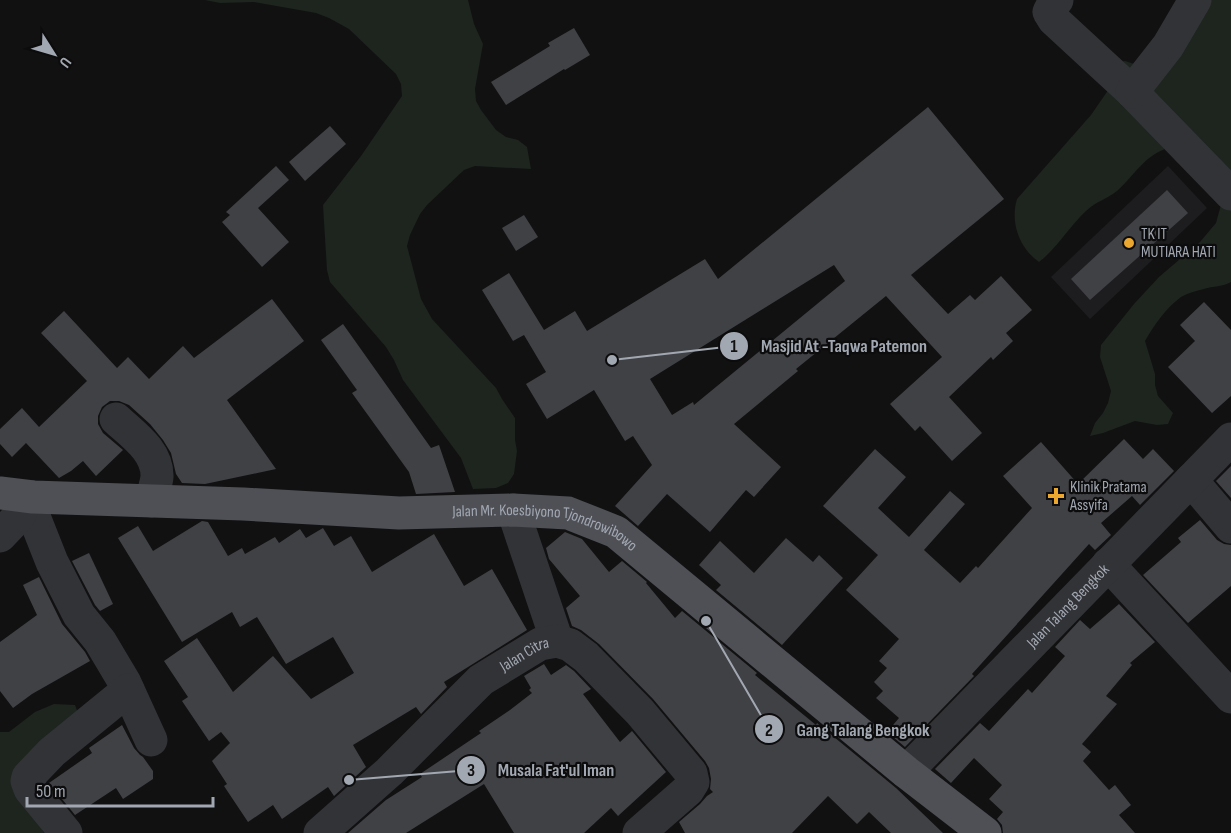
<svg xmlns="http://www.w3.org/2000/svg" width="1231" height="833" font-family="'Sofia Sans Condensed',sans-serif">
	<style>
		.built { fill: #1d1d1f }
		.green { fill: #1d251e }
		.building { fill: #404145; fill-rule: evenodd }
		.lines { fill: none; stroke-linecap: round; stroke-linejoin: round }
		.minor { stroke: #323337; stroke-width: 33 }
		.major { stroke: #4e5056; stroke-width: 33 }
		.poi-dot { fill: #eba730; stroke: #0c0c0d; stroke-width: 2 }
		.labels { text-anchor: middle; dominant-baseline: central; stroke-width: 4.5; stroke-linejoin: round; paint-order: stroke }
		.poi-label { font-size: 16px; fill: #a2a8b2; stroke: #0c0c0d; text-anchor: start }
		.street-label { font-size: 16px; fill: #a2a8b2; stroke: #0c0c0d }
		.leader { fill: none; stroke: #a2a8b2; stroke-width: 2 }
		.callout-dot { fill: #a2a8b2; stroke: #0c0c0d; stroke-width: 2 }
		.mark-label { font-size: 18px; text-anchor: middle; font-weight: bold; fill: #111 }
		.callout-label { font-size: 18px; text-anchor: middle; font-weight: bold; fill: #a2a8b2; stroke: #0c0c0d; stroke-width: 4.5; stroke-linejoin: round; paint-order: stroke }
	</style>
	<rect width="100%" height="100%" fill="#111112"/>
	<polygon class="built" points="1168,166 1207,208 1090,319 1051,277"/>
	<g class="green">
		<polygon points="205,0 468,0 474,24 483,44 475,89 476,101 481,110 496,130 506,137 518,140 527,147 531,169 475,166 464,170 427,205 420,214 410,235 407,246 421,299 432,319 496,388 502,399 515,418 515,440 517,451 514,474 508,483 496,488 473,489 461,458 403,380 394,360 386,347 330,282 327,270 323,205 361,156 402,96 401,84 396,74 349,29 329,18 316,13 254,2 220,3"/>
		<path d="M1198 0H1231V282C1223 287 1213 286 1204 289 1196 291 1188 293 1181 297 1166 308 1154 325 1145 341L1155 374V385L1158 396 1173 413 1168 424 1157 425 1135 421 1103 433 1090 436 1095 423 1103 413 1108 403 1111 391 1100 357 1101 345 1134 304 1159 277 1200 242 1216 223 1222 201 1174 146C1144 154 1138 172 1117 191 1107 199 1095 202 1086 211 1069 227 1057 248 1039 262 1019 248 1010 222 1017 199L1091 115 1111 86 1114 63 1125 61 1137 65Z"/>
		<polygon points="54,704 75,705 79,716 50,757 34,813 44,833 0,833 0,732 9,732 35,712"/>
	</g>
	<g class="building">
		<polygon points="574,28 590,55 565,70 564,69 506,105 491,82 550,46 548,43"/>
		<path d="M928 107 1004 199 911 275 948 314 970 295 975 300 1001 276 1032 310 1006 333 1013 341 993 360 991 357 949 397 982 433 952 461 920 426 915 431 890 404 942 357 886 296 796 369 798 371 734 424 781 467 754 497 746 490 710 532 667 494 638 526 615 506 652 465 633 436 625 441 594 390 547 419 526 384 546 372 524 335 513 341 482 290 509 273 544 330 575 311 587 331 705 259 718 279ZM834 265 845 281 694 405 693 402 672 415 650 379Z"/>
		<polygon points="330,126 346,144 305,181 289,162"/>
		<polygon points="276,166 289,180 258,208 289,242 262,267 222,222 230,215 226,212"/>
		<polygon points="1167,190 1188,213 1090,300 1071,279"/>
		<polygon points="524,215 538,237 516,251 502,228"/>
		<polygon points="272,299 304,341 227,400 276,469 205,484 182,483 176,474 171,453 163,440 150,424 129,405 119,401 110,401 102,407 98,416 98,424 103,433 123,450 96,476 83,461 71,471 59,478 26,443 12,457 0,444 0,429 22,408 39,427 87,381 41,333 64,311 117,368 128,357 149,379 183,346 194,358"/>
		<polygon points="1204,302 1231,330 1231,396 1212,413 1168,367 1195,341 1180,325"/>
		<polygon points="343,324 431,448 439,445 455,492 416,494 409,472 352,393 357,390 321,340"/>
		<polygon points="1124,439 1143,459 1153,449 1174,471 1140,505 1132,496 1101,523 1111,535 1095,550 1089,544 972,674 974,676 905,747 887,732 899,718 876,698 883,691 874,682 887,668 879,661 899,639 846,590 878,555 823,506 875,449 906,477 878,508 909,537 950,491 965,504 924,550 960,583 976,566 978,568 1032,508 1003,476 1041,442 1078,484"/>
		<polygon points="1231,466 1231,498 1216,481"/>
		<polygon points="1200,520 1217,540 1224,544 1231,545 1231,586 1188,623 1143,575 1181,542 1178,538"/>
		<polygon points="202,521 208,522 228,556 242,548 245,554 275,537 279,543 300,529 306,538 323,528 334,546 351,536 372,572 434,534 464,586 492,569 527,630 444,682 447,687 421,714 416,707 353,745 366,767 334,796 328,787 282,819 273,805 248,822 224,786 227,784 212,761 230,743 221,732 209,741 182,701 188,697 164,661 197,638 233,692 273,656 311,699 354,673 333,637 286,664 257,617 240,627 232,612 182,642 118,538 138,526 153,551"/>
		<polygon points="565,532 582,539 609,572 622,561 647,582 646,583 675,618 682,611 757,673 755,675 816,725 817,723 896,788 943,833 891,833 869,812 857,824 828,796 792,833 685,833 679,822 700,804 707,796 713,792 710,789 711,779 709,768 705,761 653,699 599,644 581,630 572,626 566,608 580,596 549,559 546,548"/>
		<polygon points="786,538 813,562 819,555 843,578 782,645 716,590 721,585 699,565 720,541 754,573"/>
		<polygon points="89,553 113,604 100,611 95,605 72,561"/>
		<polygon points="39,577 62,624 85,652 90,661 32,694 13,708 0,691 0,642 37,615 23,585"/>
		<polygon points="1119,604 1155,642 1130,663 1132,665 1106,696 1117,704 1082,744 1091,752 1083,761 1109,790 1115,785 1131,805 1119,815 1135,833 1003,833 1002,825 997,819 1003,812 989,799 1002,785 974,758 951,783 935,769 980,723 989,731 1028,689 1032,693 1065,656 1055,647 1080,620 1090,629"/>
		<polygon points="544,664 551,675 566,665 574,671 591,689 583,694 620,742 632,731 666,772 618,816 611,808 584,833 514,833 484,784 406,833 348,833 386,800 422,777 420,774 481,733 479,731 510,710 532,693 529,690 531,688 524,676"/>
		<polygon points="122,725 134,748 140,755 143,757 153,771 153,779 123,799 116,788 75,815 49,783 92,753 89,748"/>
	</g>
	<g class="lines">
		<g class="minor">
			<polyline points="1057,0 1052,6 1049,12 1054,20 1132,92 1231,194"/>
			<polyline points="1132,92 1168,46 1195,0"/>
			<path d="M116 419C132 434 158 451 157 477 156 485 153 493 151 501"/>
			<polyline points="1191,480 1231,527"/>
			<polyline points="33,497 33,514 52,562 79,615 100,641 125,683 151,740"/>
			<polyline points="513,510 557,641"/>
			<polyline points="0,536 19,516 26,497"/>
			<polyline points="1108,564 1231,697"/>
			<path id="s1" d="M906 772 1231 439"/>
			<polyline points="66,833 30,789 27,781 28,777 52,752 128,690"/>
			<path id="s2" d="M320 833 389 772 481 680 540 644 557 641 570 645 586 657 640 712 691 773 693 782 688 790 639 833"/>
		</g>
		<path class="major" id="s3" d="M0 493 33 497 243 504 399 513 513 510 568 513 616 532 906 772 985 833"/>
	</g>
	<g class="poi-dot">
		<circle cx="1129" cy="243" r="6"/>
		<path d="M1053 487h6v6h6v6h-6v6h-6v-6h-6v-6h6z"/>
	</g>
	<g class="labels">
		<g class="poi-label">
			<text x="1141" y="234">TK IT<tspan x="1141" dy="18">MUTIARA HATI</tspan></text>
			<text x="1070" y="487">Klinik Pratama<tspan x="1070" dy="18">Assyifa</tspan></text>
		</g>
		<g class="street-label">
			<text stroke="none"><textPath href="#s3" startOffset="549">Jalan Mr. Koesbiyono Tjondrowibowo</textPath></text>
			<text stroke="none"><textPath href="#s1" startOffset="232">Jalan Talang Bengkok</textPath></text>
			<text stroke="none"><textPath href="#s2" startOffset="273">Jalan Citra</textPath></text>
		</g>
	</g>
	<path class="leader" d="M612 360L734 346M706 621L769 729M349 780L471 770"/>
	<g class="callout-dot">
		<circle cx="612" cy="360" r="6"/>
		<circle cx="706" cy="621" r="6"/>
		<circle cx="349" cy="780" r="6"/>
		<circle cx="734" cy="346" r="15"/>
		<circle cx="769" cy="729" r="15"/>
		<circle cx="471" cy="770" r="15"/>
	</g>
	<g class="mark-label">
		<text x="734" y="352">1</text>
		<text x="769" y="736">2</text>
		<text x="471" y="776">3</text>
	</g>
	<g class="callout-label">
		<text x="844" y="352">Masjid At -Taqwa Patemon</text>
		<text x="863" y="736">Gang Talang Bengkok</text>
		<text x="556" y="776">Musala Fat'ul Iman</text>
	</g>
	<g transform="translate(54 54) rotate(127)" stroke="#0c0c0d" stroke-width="4.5" paint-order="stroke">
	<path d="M0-4.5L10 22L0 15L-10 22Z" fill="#a2a8b2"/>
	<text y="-9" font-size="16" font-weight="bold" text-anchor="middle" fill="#a2a8b2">U</text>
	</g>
	<path d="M27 797v9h186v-9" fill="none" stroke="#a2a8b2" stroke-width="3"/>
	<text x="36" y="797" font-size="18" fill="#a2a8b2" stroke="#0c0c0d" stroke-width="4.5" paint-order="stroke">50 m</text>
</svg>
